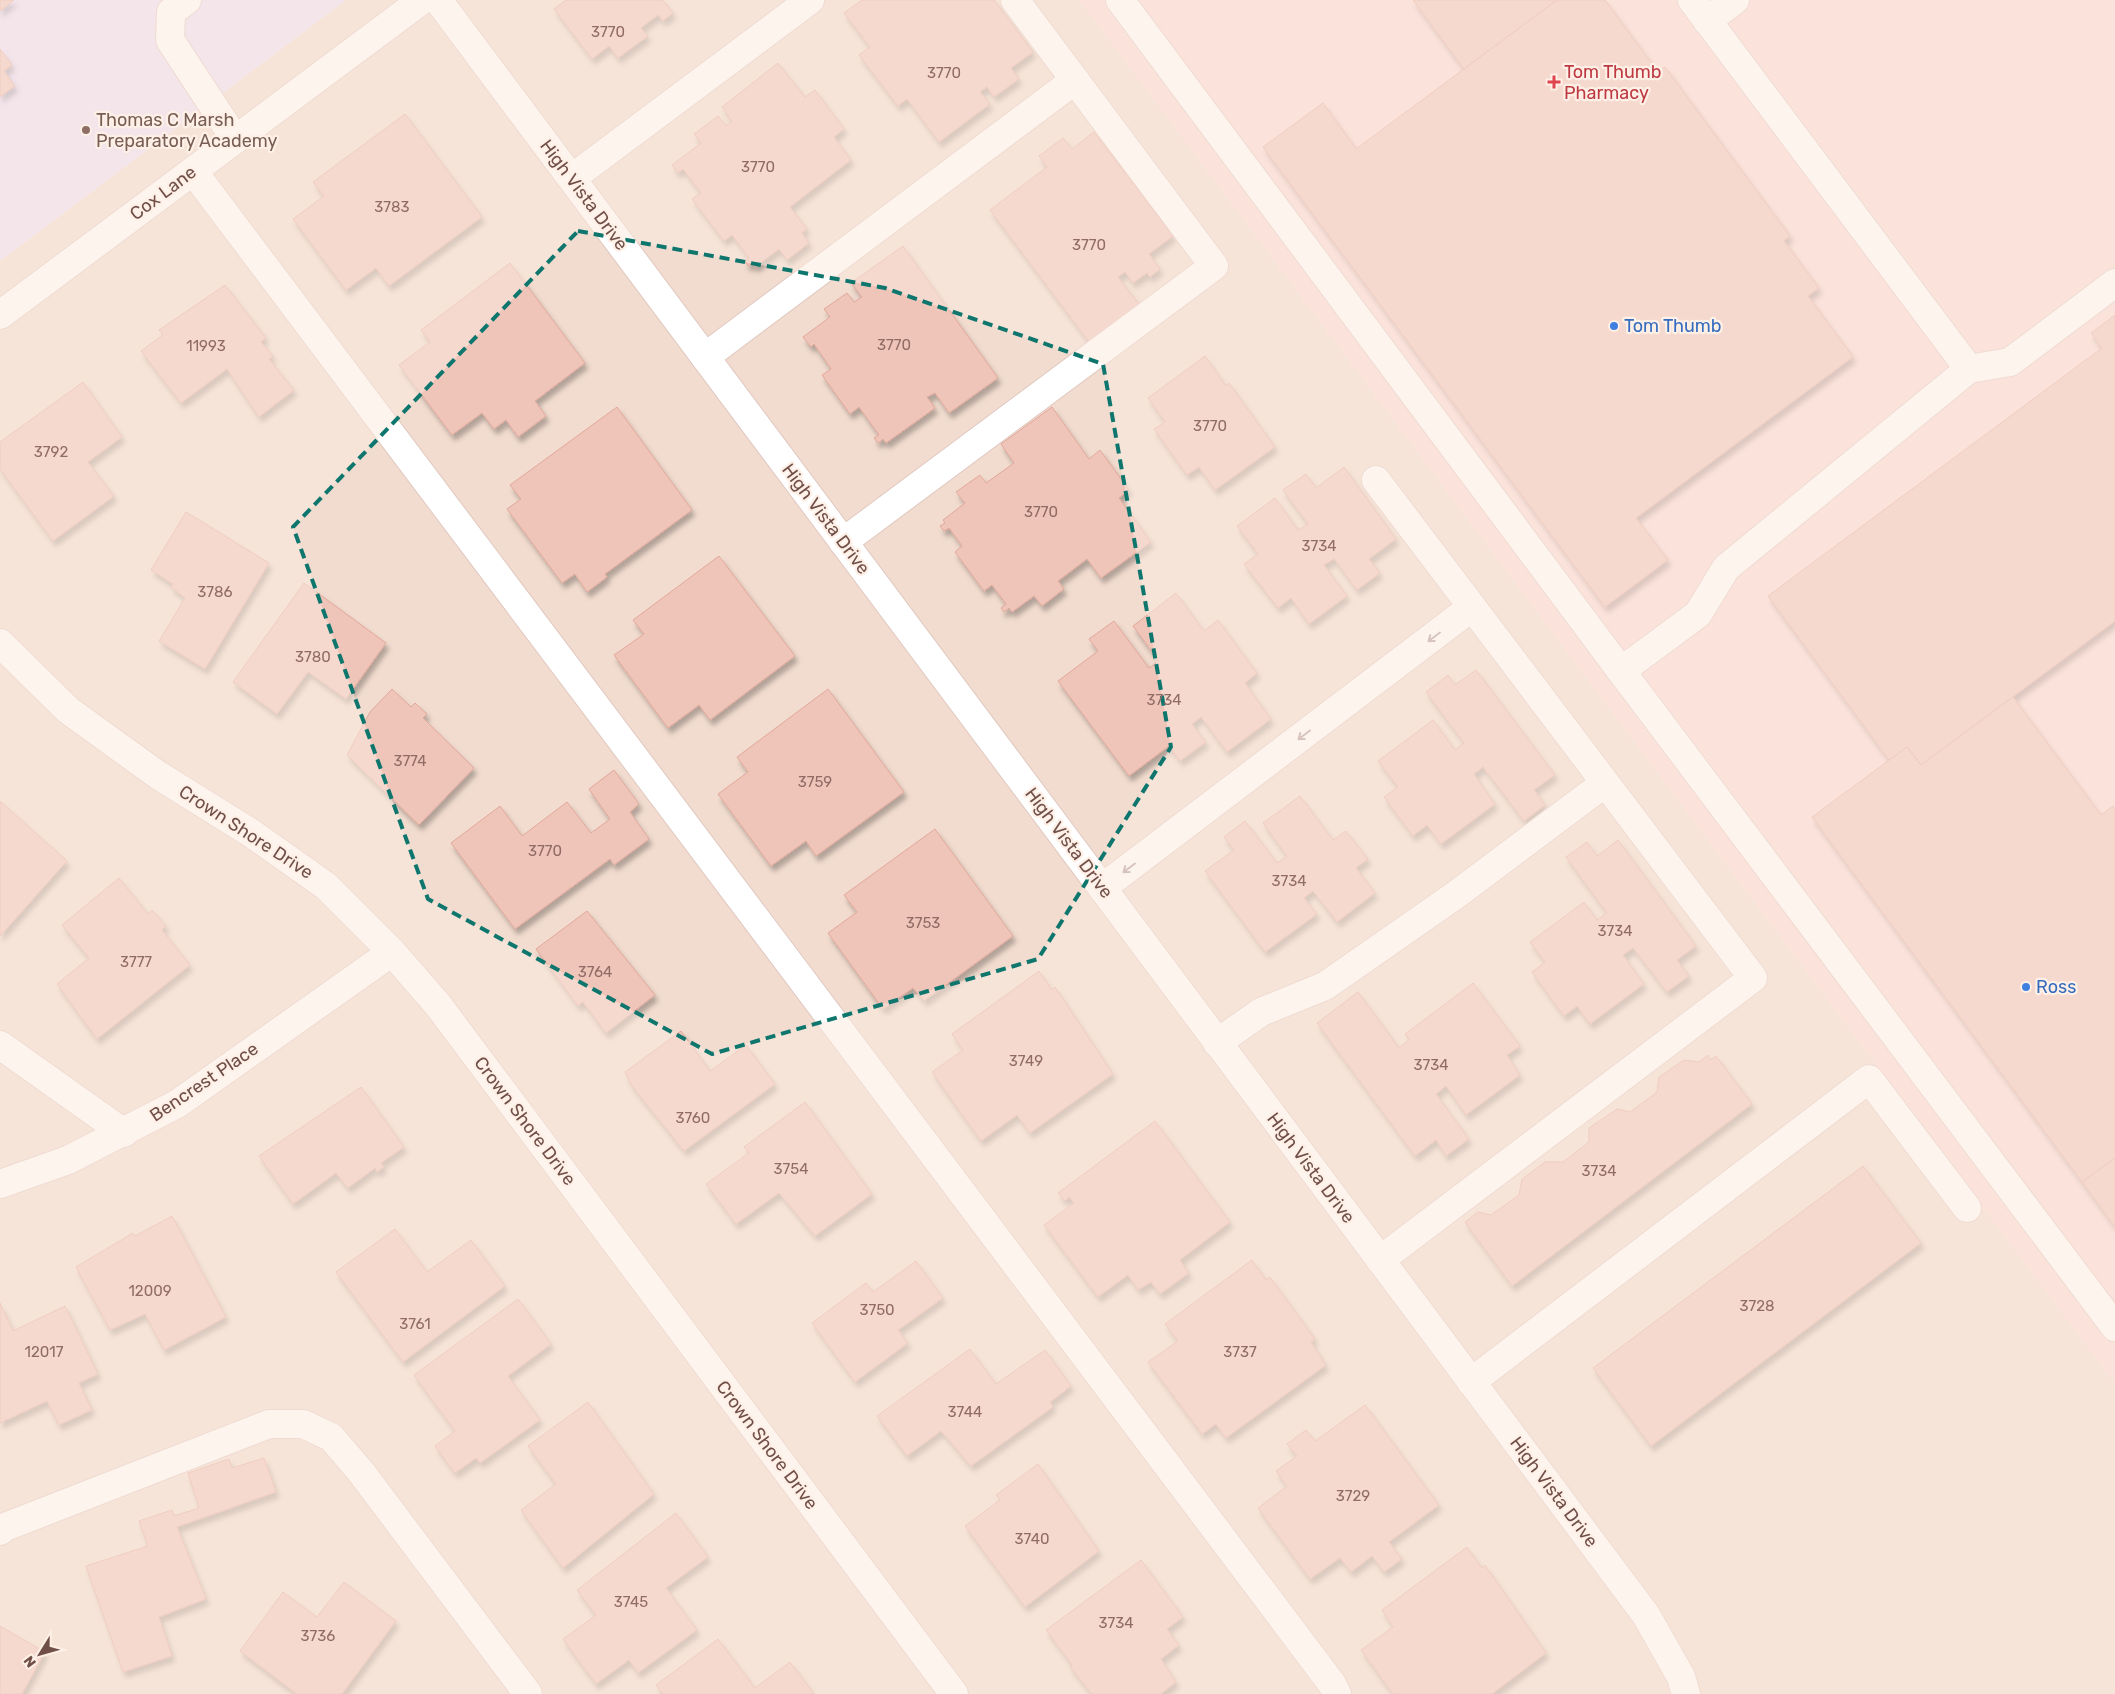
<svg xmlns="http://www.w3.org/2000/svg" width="2115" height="1694" font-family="Rubik,sans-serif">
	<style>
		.residential { fill: #f2dccf }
		.commercial { fill: #fbd8d4 }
		.education { fill: #e9ddf7 }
		.building { fill: #efc4b9; stroke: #e1a89a; filter: url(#shadow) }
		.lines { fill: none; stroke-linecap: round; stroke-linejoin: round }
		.minor-casing { stroke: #e0c8c0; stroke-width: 30 }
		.minor { stroke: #fff; stroke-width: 28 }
		.oneway { stroke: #a99592 }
		.marked { fill: none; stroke: #0f766e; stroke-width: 4; stroke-dasharray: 10 6; stroke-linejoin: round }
		.health-dot { fill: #e0444e; stroke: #fef0e6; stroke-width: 2 }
		.education-dot { fill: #8d6e63; stroke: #fef0e6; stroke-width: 2 }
		.shop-dot { fill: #3f7fe0; stroke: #fef0e6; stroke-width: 2 }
		.labels { text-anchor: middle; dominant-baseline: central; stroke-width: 4.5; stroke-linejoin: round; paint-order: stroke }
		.number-label { font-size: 15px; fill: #906c65 }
		.health-label { font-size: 18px; fill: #be3a42; stroke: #fef0e6; text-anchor: start }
		.education-label { font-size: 18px; fill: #785e54; stroke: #fef0e6; text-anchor: start }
		.street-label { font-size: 18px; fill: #704f49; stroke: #fef0e6 }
		.shop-label { font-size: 18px; fill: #366cbe; stroke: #fef0e6; text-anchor: start }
	</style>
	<defs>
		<filter id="shadow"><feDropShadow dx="3" dy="5.5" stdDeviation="2.5" flood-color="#0004"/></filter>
	</defs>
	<rect width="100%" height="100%" fill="#fbebe0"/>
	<polygon class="residential" points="346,0 1079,0 2115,1384 2115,1694 0,1694 0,261"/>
	<polygon class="commercial" points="1079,0 2115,0 2115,1384"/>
	<polygon class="education" points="0,0 346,0 0,261"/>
	<g class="building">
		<polygon points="0,0 14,0 0,11"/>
		<polygon points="566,0 663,0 673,13 663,21 658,15 641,28 648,36 618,58 609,46 592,59 554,9"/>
		<polygon points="862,0 994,0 1033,52 1011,68 1019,79 994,97 987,87 980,92 990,104 939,142 907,99 898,106 859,55 870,47 844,13"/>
		<polygon points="1413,0 1557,0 1464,69"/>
		<polygon points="1557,0 1605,0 1658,72 1665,67 1790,236 1784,241 1819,288 1808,296 1853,357 1636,518 1668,560 1605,607 1263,147 1323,103 1356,149"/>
		<polygon points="0,49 12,65 4,71 15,86 0,97"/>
		<polygon points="778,63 805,97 815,90 844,129 834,137 851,160 790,207 807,229 802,233 809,243 787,260 779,249 755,267 752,263 748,266 745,261 749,258 732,235 724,241 692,199 701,193 683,169 678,173 672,165 701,143 694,134 718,116 726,126 732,121 722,107"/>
		<polygon points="405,114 482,217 389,286 376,268 346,290 293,219 324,196 313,182"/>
		<polygon points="1094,132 1173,236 1149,254 1160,269 1150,277 1147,273 1133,283 1125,272 1118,277 1139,304 1089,342 990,210 1047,167 1039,156 1063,138 1072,149"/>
		<polygon points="903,246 998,378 949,413 935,393 927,397 935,408 886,443 883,439 878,443 874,438 879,435 859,407 850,414 822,375 831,369 814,344 811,347 803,337 830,317 824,309 847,293 854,302 862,297 851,283"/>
		<polygon points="510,263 585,363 535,401 546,416 518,437 506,420 494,429 482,413 452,435 399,365 430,342 421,330"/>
		<polygon points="225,285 266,338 261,342 273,356 269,359 294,390 259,417 227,369 181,403 141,351 163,335 159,330"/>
		<polygon points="2115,315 2115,621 1921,765 1907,747 1889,760 1768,596 2102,348 2091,333"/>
		<polygon points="1205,356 1226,386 1229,383 1275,447 1215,490 1199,467 1187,475 1154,429 1165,422 1148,398"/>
		<polygon points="83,382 122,437 88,462 114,496 53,541 0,469 0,442"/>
		<polygon points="617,407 692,510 605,574 607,577 587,592 575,574 562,583 507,509 521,499 510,485"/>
		<polygon points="1052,407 1089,459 1100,450 1129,490 1119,498 1151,542 1101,578 1087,559 1058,581 1064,589 1042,606 1034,596 1012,612 1009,608 1004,612 1001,608 1006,604 992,585 984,591 955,552 962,546 949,528 944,531 940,526 945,523 943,520 965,503 956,492 980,475 986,483 1014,463 1001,444"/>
		<polygon points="1344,467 1396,539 1369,559 1380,573 1357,590 1334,559 1324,565 1347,596 1309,624 1291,598 1278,608 1244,564 1258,554 1237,526 1275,498 1298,530 1308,524 1283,490 1306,474 1316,488"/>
		<polygon points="186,512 269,563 205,669 159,641 185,598 171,587 173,584 151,570"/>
		<polygon points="719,556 795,656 710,720 699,705 668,728 614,655 644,634 633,620"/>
		<polygon points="304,583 386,643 346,699 308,672 277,714 233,682"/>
		<polygon points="1176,593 1204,631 1218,620 1257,673 1245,683 1271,719 1227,752 1201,717 1192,724 1206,742 1180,761 1169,746 1129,776 1058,681 1098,651 1089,639 1114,621 1149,668 1159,661 1133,626"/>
		<polygon points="1476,670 1555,775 1534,790 1545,805 1524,821 1483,767 1474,774 1495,804 1441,844 1427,825 1413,836 1384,797 1398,787 1378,761 1433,720 1455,750 1464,743 1426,692 1448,675 1455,685"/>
		<polygon points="392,689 411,707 415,703 427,714 423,718 474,768 419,825 347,755 370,712"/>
		<polygon points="828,689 904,792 816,856 806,841 771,866 718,794 748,772 737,757"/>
		<polygon points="2013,697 2101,815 2113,806 2115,809 2115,1158 2082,1182 1812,817 1907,747 1921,765"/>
		<polygon points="614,770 639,804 630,812 649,839 614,865 610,859 515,929 451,843 500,806 522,836 567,802 591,833 610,819 589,789"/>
		<polygon points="1300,796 1333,840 1346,831 1368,859 1356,868 1375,893 1337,922 1313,891 1304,898 1317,914 1265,952 1205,871 1234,850 1224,837 1245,821 1277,863 1287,856 1263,823"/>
		<polygon points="0,801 67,861 0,936"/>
		<polygon points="935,829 1013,936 924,1001 913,988 883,1009 828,933 857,912 844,895"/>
		<polygon points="1618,840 1696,946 1677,960 1689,976 1667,992 1633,948 1623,955 1644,984 1590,1024 1577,1006 1564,1016 1532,972 1545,962 1530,942 1584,902 1597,920 1607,913 1566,857 1587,842 1597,856"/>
		<polygon points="119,878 148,914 152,910 166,926 162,930 190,965 97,1039 57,984 89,958 62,925"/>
		<polygon points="587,911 655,995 606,1033 583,1002 578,1006 536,949"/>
		<polygon points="1039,971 1052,990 1055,987 1113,1074 1030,1133 1017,1115 981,1141 932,1072 963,1050 952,1034"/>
		<polygon points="1473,983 1520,1046 1507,1055 1520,1075 1466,1115 1446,1086 1436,1094 1469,1139 1446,1156 1436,1140 1415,1156 1317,1023 1358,992 1399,1048 1409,1040 1405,1034"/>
		<polygon points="681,1031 710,1071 746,1045 775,1084 684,1151 632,1086 625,1072"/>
		<polygon points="1708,1055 1710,1060 1716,1056 1752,1104 1512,1286 1465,1222 1478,1212 1491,1215 1519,1195 1522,1179 1545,1162 1563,1162 1589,1142 1589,1128 1617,1109 1630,1112 1657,1092 1659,1077 1684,1060 1699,1062"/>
		<polygon points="361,1087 404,1147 381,1163 384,1167 377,1172 375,1168 348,1188 336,1173 293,1204 259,1156"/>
		<polygon points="805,1102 872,1194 815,1236 779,1193 736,1224 706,1184 749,1153 744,1147"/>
		<polygon points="1155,1121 1230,1222 1180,1260 1189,1273 1160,1294 1151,1282 1138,1290 1128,1275 1098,1297 1044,1225 1074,1203 1069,1197 1065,1201 1058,1193"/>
		<polygon points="2115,1158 2115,1227 2082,1182"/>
		<polygon points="1863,1166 1921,1243 1651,1446 1593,1368"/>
		<polygon points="172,1216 226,1317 164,1350 145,1314 110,1330 76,1267 133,1233 135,1236"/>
		<polygon points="395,1229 427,1272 471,1240 505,1286 403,1362 336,1272"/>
		<polygon points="1252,1260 1266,1280 1270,1277 1315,1339 1311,1342 1326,1365 1226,1438 1216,1424 1202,1434 1148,1362 1178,1341 1165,1324"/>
		<polygon points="916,1261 943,1298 898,1330 908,1343 855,1382 812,1323 866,1283 873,1292"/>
		<polygon points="518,1299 551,1344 508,1376 540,1420 480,1463 476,1458 455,1473 435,1446 455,1431 414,1375"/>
		<polygon points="0,1303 13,1331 65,1306 98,1374 79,1383 92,1410 59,1425 47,1401 0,1423"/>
		<polygon points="970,1349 996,1384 1045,1350 1071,1386 1050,1402 1053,1407 971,1466 941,1431 907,1456 877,1416"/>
		<polygon points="588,1402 654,1494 563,1568 521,1510 556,1484 528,1446"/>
		<polygon points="1365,1405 1439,1505 1389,1542 1402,1559 1384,1572 1372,1556 1351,1572 1340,1558 1310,1579 1258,1508 1287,1486 1276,1471 1297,1456 1287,1444 1306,1430 1315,1441"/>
		<polygon points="264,1458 276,1492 177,1527 206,1599 159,1617 172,1656 123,1672 86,1566 148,1546 139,1521 172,1510 174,1516 199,1508 188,1473 229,1459 232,1468"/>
		<polygon points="1038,1464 1099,1551 1025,1607 965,1526 1000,1500 996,1495"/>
		<polygon points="676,1513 708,1557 666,1588 697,1630 638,1673 629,1660 596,1684 563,1639 596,1615 577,1590"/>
		<polygon points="1467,1547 1482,1568 1485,1565 1546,1653 1492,1694 1393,1694 1361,1650 1393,1627 1382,1610"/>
		<polygon points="1141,1560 1183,1617 1167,1629 1179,1645 1161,1659 1176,1682 1161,1694 1092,1694 1070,1667 1072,1665 1046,1630"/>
		<polygon points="344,1582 396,1621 342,1694 297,1694 240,1651 283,1592 317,1617"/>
		<polygon points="0,1626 45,1652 22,1694 0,1694"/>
		<polygon points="718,1639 755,1688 790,1662 814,1694 663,1694 656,1685"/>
	</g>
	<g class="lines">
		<g class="minor-casing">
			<g id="minor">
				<polyline points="187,0 171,12 170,40 235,139"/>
				<polyline points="438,0 1646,1615 1681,1677 1686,1694"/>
				<polyline points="1120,0 1621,671 2115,1327"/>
				<polyline points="1692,0 1969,369"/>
				<polyline points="1707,21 1735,0"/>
				<polyline points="193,171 1332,1684 1337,1694"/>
				<polyline points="572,178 810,0"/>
				<polyline points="0,315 422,0"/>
				<polyline points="705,357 1075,80"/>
				<polyline points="1376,480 1753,978 1380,1260"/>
				<polyline points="843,542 1214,266 1015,0"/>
				<polyline points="0,643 68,710 158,775 251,833 326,886 392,952 438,1005 954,1694"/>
				<polyline points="1621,671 1698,614 1726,568 1969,369 2010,362 2115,283"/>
				<polyline points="1102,888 1472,607"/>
				<polyline points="1217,1043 1261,1012 1325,986 1457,894 1605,783"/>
				<polyline points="0,1045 124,1133"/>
				<polyline points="0,1184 68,1160 177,1104 392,952"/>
				<polyline points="1471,1382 1869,1079 1967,1208"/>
				<polyline points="0,1531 5,1527 269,1424 303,1424 331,1437 361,1472 528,1694"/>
			</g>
		</g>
		<use href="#minor" class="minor"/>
	</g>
	<defs><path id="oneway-shaft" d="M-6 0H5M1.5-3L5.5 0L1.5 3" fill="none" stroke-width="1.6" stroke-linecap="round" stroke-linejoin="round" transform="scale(1.25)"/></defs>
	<g class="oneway">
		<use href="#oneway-shaft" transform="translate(1434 637) rotate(143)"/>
		<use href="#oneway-shaft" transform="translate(1304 735) rotate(143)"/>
		<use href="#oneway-shaft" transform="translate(1129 868) rotate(143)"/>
	</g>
	<path d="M0 0H2115V1694H0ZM578 231 885 288 1103 364 1171 747 1038 959 712 1054 428 899 293 527Z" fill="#fbebe0" fill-opacity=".55" fill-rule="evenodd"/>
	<path class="marked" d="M578 231 885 288 1103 364 1171 747 1038 959 712 1054 428 899 293 527Z"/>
	<path class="health-dot" d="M1551.5 74.5h5v5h5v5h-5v5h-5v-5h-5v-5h5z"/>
	<circle class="education-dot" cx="86" cy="130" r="5"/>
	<g class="shop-dot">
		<circle cx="1614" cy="326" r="5"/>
		<circle cx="2026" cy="987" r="5"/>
	</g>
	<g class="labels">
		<g class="number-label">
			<text x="608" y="32">3770</text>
			<text x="944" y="73">3770</text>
			<text x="758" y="167">3770</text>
			<text x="392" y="207">3783</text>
			<text x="1089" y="245">3770</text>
			<text x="894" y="345">3770</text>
			<text x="206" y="346">11993</text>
			<text x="1210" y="426">3770</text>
			<text x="51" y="452">3792</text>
			<text x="1041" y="512">3770</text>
			<text x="1319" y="546">3734</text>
			<text x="215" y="592">3786</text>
			<text x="313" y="657">3780</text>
			<text x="1164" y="700">3734</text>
			<text x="410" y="761">3774</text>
			<text x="815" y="782">3759</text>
			<text x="545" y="851">3770</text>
			<text x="1289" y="881">3734</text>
			<text x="923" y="923">3753</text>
			<text x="1615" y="931">3734</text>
			<text x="136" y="962">3777</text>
			<text x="595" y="972">3764</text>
			<text x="1026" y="1061">3749</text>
			<text x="1431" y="1065">3734</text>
			<text x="693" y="1118">3760</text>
			<text x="791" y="1169">3754</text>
			<text x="1599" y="1171">3734</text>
			<text x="150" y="1291">12009</text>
			<text x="1757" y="1306">3728</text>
			<text x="877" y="1310">3750</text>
			<text x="415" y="1324">3761</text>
			<text x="44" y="1352">12017</text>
			<text x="1240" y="1352">3737</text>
			<text x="965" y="1412">3744</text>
			<text x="1353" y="1496">3729</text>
			<text x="1032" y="1539">3740</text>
			<text x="631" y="1602">3745</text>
			<text x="1116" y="1623">3734</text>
			<text x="318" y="1636">3736</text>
		</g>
		<g class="health-label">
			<text x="1564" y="72">Tom Thumb<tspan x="1564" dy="21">Pharmacy</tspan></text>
		</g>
		<g class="education-label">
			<text x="96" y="120">Thomas C Marsh<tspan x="96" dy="21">Preparatory Academy</tspan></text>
		</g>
		<g class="street-label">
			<text transform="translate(163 193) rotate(-37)">Cox Lane</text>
			<text transform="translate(584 195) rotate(53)">High Vista Drive</text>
			<text transform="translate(826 519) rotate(53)">High Vista Drive</text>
			<text transform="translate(246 832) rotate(33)">Crown Shore Drive</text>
			<text transform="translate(1069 843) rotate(53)">High Vista Drive</text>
			<text transform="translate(204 1082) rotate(-34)">Bencrest Place</text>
			<text transform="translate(525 1121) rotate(53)">Crown Shore Drive</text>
			<text transform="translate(1311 1168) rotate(53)">High Vista Drive</text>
			<text transform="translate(767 1445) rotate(53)">Crown Shore Drive</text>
			<text transform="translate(1554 1492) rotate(53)">High Vista Drive</text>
		</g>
		<g class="shop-label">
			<text x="1624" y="326">Tom Thumb</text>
			<text x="2036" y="987">Ross</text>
		</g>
	</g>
	<g transform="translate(40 1654) rotate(233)" stroke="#fef0e6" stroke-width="4" paint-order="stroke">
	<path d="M0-4L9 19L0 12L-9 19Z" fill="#704f49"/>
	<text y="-8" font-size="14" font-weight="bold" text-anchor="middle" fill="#704f49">N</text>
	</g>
</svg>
